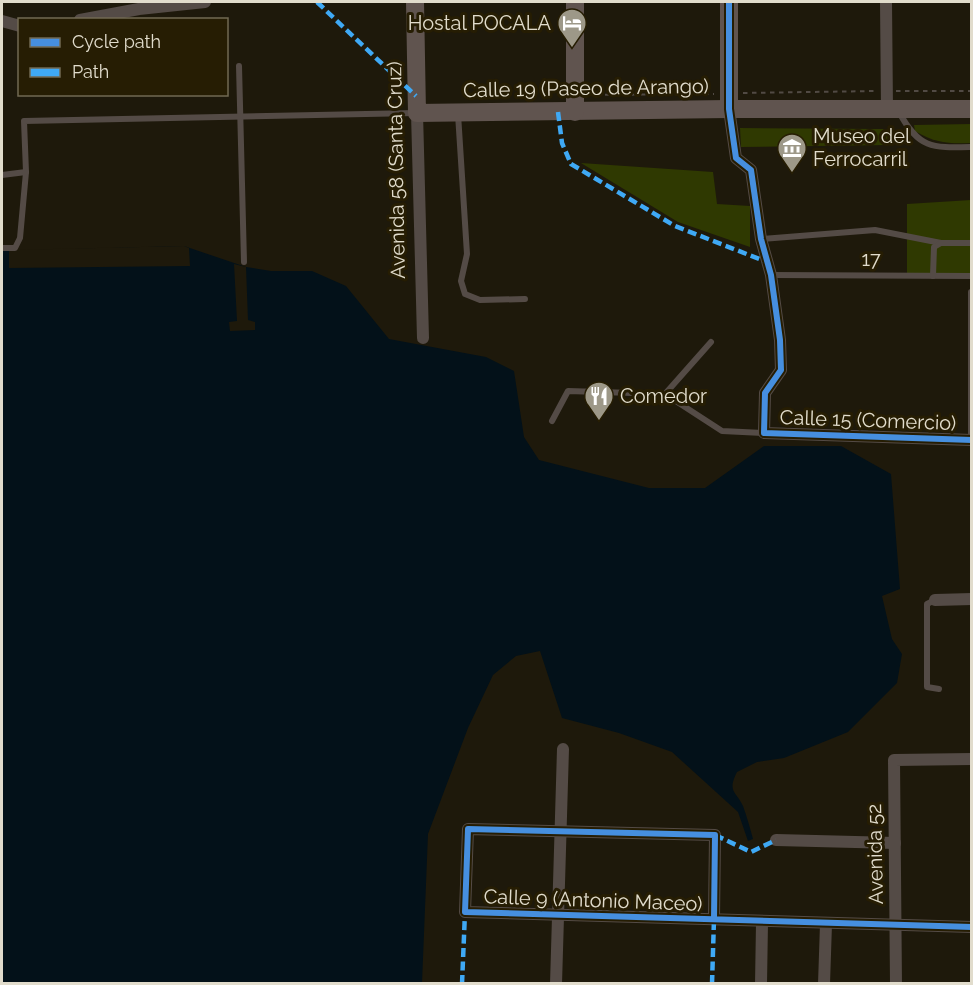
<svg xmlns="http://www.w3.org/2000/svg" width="973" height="985" font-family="Raleway,sans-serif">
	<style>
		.green { fill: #2f3901 }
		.water { fill: #031119 }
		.pier { fill: #1e190b }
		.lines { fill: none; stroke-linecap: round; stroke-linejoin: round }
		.path { stroke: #514a44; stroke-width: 2; stroke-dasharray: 4.5 4.5; stroke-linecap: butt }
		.lane { stroke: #544b46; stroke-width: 6 }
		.street { stroke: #544b46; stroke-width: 12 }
		.secondary { stroke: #60544f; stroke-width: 18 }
		.quiet { stroke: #3fa9f5; stroke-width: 4.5; stroke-dasharray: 9 4.5; stroke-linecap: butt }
		.cycleway-casing { stroke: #261d03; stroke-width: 10 }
		.cycleway { stroke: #468fdf; stroke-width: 6 }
		.labels { text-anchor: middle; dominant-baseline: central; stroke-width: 6; stroke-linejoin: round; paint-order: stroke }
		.poi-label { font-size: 20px; fill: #e1dccc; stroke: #261d03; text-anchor: start }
		.street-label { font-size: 20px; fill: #e1dccc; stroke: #261d03 }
	</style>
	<rect width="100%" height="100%" fill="#1e190b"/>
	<g class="green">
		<path d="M971 124V143C950 144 934 143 915 131L914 125Z"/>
		<polygon points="740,128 883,129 889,135 889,145 741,147"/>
		<polygon points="581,163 713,172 717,204 750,206 750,247 678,222"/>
		<polygon points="971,200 971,275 907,276 907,204"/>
	</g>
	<path class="water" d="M184 246 246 267 271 271H312L346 286 389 339 486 357 514 371 524 437 539 460 649 488H705L764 446H841L891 474 900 589 882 596 892 639 902 654 897 683 848 732 784 758 757 762 737 772C727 792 736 791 743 806 747 817 750 828 753 839L748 841 738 812 672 752 619 733 562 718 540 651 516 656 493 675 468 728 428 834 422 983H2V251Z"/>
	<g class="pier">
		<polygon points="184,246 189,248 190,266 9,268 9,250"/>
		<polygon points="234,264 246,267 248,320 255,322 255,330 230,331 229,322 237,321"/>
	</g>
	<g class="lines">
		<g class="path">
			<polyline points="896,91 972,91"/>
			<polyline points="743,93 876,91"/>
			<polyline points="587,95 714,94"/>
		</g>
		<g class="lane">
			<polyline points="239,66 244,262"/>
			<path d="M899 112C919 149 932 148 972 147"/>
			<polyline points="458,114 467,254 461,281 465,294 480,300 525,299"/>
			<polyline points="2,175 26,172"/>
			<polyline points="761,239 875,230 941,243"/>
			<polyline points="2,248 15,248 20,238 26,172 24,121 416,113"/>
			<polyline points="771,275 972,276"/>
			<polyline points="933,276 934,247 941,243 972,243"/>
			<polyline points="971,292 971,440"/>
			<polyline points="665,394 711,342"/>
			<polyline points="552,421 568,391 665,394 722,431 763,433"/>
			<polyline points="935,600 927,604 927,687 939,689"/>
		</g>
		<g class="street">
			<polyline points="886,2 887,109"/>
			<polyline points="80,20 139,9 205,2"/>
			<polyline points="2,21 20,26"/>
			<polyline points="729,109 736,158 751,170 761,239 771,275 780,340 781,370 765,393 764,433 972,440"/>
			<polyline points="417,113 423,338"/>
			<polyline points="935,600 972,599"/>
			<polyline points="776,840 895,843"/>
			<polyline points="714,919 715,835 468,829 465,912 972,927"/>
			<polyline points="556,984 563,749"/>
			<polyline points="761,984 762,923"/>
			<polyline points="824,984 826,924"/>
			<polyline points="896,984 894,760 972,759"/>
		</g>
		<g class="secondary">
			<polyline points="415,2 417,113 729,109 972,109"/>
			<polyline points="575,2 575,112"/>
			<polyline points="729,2 729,109"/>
		</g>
		<g class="quiet">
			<polyline points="317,2 416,96"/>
			<polyline points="558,112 562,143 571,164 675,226 767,262"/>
			<polyline points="715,835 751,852 776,840"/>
			<polyline points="462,984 465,912"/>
			<polyline points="712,984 714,919"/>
		</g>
		<g class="cycleway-casing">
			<g id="cycleway">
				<polyline points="729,2 729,109 736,158 751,170 761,239 771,275 780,340 781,370 765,393 764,433 972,440"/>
				<polyline points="714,919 715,835 468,829 465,912 972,927"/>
			</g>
		</g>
		<use href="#cycleway" class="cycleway"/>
	</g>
	<defs>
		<g id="hotel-pin" transform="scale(1.5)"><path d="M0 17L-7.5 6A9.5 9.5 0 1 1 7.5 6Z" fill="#9d9888" stroke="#261d03"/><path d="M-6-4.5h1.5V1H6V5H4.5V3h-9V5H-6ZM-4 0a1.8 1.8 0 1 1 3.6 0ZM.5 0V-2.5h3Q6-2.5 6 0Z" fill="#fff"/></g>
		<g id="museum-pin" transform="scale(1.5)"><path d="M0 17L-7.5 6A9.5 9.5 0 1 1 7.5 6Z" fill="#9d9888" stroke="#261d03"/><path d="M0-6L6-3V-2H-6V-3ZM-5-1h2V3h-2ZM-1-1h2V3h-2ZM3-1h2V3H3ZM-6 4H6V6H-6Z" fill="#fff"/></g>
		<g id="restaurant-pin" transform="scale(1.5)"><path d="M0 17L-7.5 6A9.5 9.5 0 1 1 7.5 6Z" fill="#9d9888" stroke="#261d03"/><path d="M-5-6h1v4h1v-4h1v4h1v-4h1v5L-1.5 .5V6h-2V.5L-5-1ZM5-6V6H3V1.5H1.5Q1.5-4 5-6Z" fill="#fff"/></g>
	</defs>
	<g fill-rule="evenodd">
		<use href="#hotel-pin" x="572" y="23"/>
		<use href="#museum-pin" x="792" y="148"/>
		<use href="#restaurant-pin" x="599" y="396"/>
	</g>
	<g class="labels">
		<g class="poi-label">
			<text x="551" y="23" text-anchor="end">Hostal POCALA</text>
			<text x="813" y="136">Museo del<tspan x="813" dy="23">Ferrocarril</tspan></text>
			<text x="620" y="396">Comedor</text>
		</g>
		<g class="street-label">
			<text transform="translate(586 88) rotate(-1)">Calle 19 (Paseo de Arango)</text>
			<text transform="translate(396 170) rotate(-91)">Avenida 58 (Santa Cruz)</text>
			<text x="871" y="259">17</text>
			<text transform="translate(868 420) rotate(2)">Calle 15 (Comercio)</text>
			<text transform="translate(875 854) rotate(-91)">Avenida 52</text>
			<text transform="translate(593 900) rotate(2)">Calle 9 (Antonio Maceo)</text>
		</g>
	</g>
	<rect width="973" height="985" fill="none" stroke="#e1dccc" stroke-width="6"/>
	<rect x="18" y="18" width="210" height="78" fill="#261d03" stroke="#716953" stroke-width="1.5"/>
	<rect x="30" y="38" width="30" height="9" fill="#468fdf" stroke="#716953" stroke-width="1.5"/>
	<text x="72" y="48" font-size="18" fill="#e1dccc">Cycle path</text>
	<rect x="30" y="68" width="30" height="9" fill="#3fa9f5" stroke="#716953" stroke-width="1.5"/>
	<text x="72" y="78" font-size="18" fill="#e1dccc">Path</text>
</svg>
